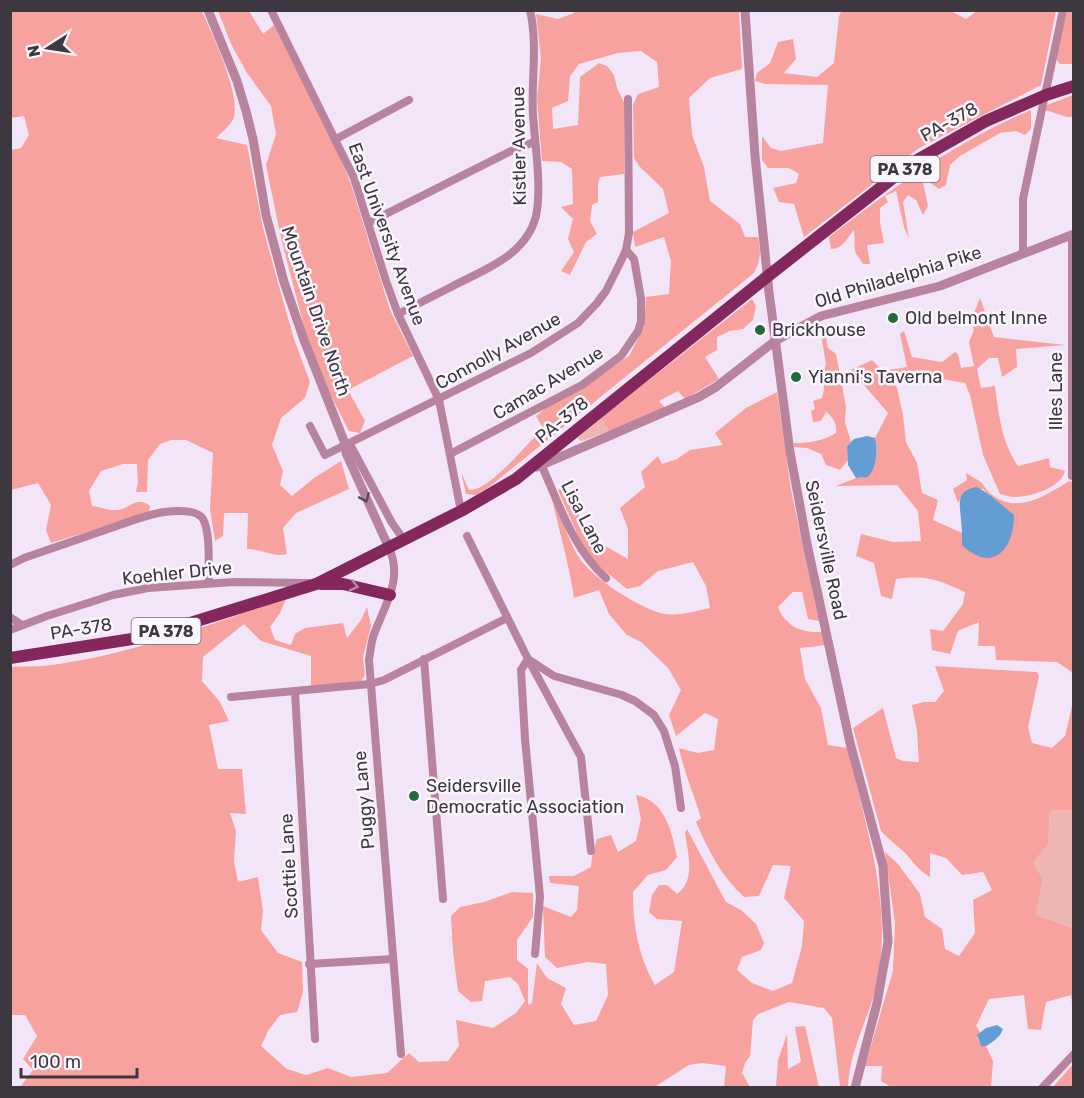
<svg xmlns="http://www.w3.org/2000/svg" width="1084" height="1098" font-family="Rubik,sans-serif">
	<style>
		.green { fill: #eeb6b2 }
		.forest { fill: #f7a29e }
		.water { fill: #649dd4 }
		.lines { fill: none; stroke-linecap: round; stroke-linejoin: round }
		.minor { stroke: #b8839c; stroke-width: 8 }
		.tertiary { stroke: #b8839c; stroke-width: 9 }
		.primary { stroke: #84275c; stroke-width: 12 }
		.oneway { stroke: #5c4b56 }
		.oneway2 { stroke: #ba84a4 }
		.poi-dot { fill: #236b37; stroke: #fbf6fd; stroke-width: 2 }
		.labels { text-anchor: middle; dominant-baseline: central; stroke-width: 5; stroke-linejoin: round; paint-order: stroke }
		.shield { fill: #fbf6fd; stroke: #767178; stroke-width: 1.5 }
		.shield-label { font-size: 16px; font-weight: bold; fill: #3d383f }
		.street-label { font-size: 18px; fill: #3d383f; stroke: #fbf6fd }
		.poi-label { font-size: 18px; fill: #3d383f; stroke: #fbf6fd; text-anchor: start }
	</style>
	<rect width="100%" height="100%" fill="#f3e5f8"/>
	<g class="green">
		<polygon points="601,418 609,431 585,440 581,441 577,438"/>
		<polygon points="1073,810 1073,928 1036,915 1043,879 1033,863 1048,844 1050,811"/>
	</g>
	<g class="forest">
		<path d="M574 10 739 11 742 69 710 78 689 98 692 135 704 167 710 201 740 224 745 237H758C761 251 761 260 754 273L489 487 476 495 466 494 461 472 469 490C488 492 528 443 543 428L536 416 551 404 585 386 629 356 644 327 646 297 669 294 671 261 664 237 635 247 633 232 669 213 663 189 639 166 634 158 633 105 638 94 659 87 657 62 641 51 618 53 579 64 570 76 568 101 552 108 553 129 578 125 580 77 599 63 607 66 614 75 617 88 624 102V174L600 177 598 184V202L592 205 590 221 597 234 586 242 570 275 561 271 574 252 568 239 573 219 561 207 573 204 572 169 561 162 542 161 537 99 541 58 536 14 558 19 574 13Z"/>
		<polygon points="842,10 951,11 966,19 977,11 1056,11 1041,85 919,148 804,237 794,204 779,202 773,188 796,183 799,174 789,168 768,168 762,160 762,136 771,148 781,151 823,143 828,85 765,84 755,81 757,73 770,63 778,42 793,39 796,59 784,73 817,77 834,63 839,16"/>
		<path d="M11 11H202C212 34 240 92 234 117 232 124 222 132 216 138L247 145 263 228 280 290 294 339 310 382 305 398 281 418 272 445 283 471 280 485 292 496 314 478 341 461 349 489 296 513 283 528 287 554C274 558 262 549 247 549L248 513H224L223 536 215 541 210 509 213 453 186 440H171L160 444 148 460 147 492H136L138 483 137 464H123L101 471 89 491 92 506C100 507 110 511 118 510 131 508 137 495 150 506L149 513 51 543 46 530 51 505 38 483 11 490V150L21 148 29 135 24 116 11 118Z"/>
		<polygon points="218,11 249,11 263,34 274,25 331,136 351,184 390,310 413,356 348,390 365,421 360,433 349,431 327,388 306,334 281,238 266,165 276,134 271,106 247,73 232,46"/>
		<polygon points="1071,11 1073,11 1073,64 1060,64 1056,59 1065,13"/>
		<polygon points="1073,95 1073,117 1067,117 1045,110 1047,105"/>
		<path d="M1031 110V129L1025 135 1016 131 1000 133 960 156 950 165 946 185 939 189 926 180 923 182 928 206 923 215 916 200 908 195 903 202 909 239 904 227 896 191 885 196 888 202 880 208V223L884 243 867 245 870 264H863L855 252 854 230C847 238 843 249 831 249L829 237C894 187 955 142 1031 110Z"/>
		<path d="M980 298 994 337 1065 345 1016 349 1017 367 1002 377 998 358H989L977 369 981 388 995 386C999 416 1001 440 1018 466L1049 458 1050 467 1065 471C1061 488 1030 497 1014 497 1010 497 1005 495 1000 494L983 455 970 395 965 383 918 375 912 372 887 375 897 388 903 415 906 442 917 463 922 493 938 500 933 520 962 533V545L1014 515 994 500 983 489 963 494 958 503 953 489 967 480 966 473C971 476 977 479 982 483 985 487 987 491 991 494 1017 515 1045 496 1069 481L1073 482V810L1050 811 1048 844 1033 863 1043 879 1036 915 1073 928V1012L1071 995 1046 1002 1041 1030 1028 1029 1024 995 989 999 976 1026 980 1032 977 1038 981 1045 986 1046 993 1061 991 1087H891L881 1081 882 1066H865L893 971 895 923 885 852 898 864 920 894 925 917 942 929 945 949 959 956 975 933 973 900 992 890 983 872 962 875 946 858 930 853V877C916 868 916 865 906 854 898 846 889 840 881 831L853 728 883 708 896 758 903 761 919 762 917 731 912 705 924 702H935L944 691 935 666 1037 672 1039 676 1028 727 1032 743 1052 748 1065 736 1073 702V673L1057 662 996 660 995 646H978L979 622 958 631 950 654 932 650 930 629 943 631 963 604 965 592C935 579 929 575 896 579L892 599 881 596 874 563 856 556 861 534 893 542 921 541 918 511 897 485 836 486 856 478H862C874 467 881 454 875 438L888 413 851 370 872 360 883 371 907 367 900 334 904 331 912 357 942 362 955 352 958 354 961 368 974 366 969 342 974 330 971 320Z"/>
		<polygon points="752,299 756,306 753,320 743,329 730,331 717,337 717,350 705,357 719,379 685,399 678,391 659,401 665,408 609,431 601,418"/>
		<path d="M819 322 824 327 828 348 836 354 846 407 845 422 851 442 847 446 848 460 840 470 826 465 821 454 807 448 794 447V443C809 443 823 441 836 433 837 424 834 418 826 412L821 421 813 422 811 411 815 409 813 401 822 398C826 386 822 375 826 364Z"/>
		<path d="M777 392 791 490 819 621 808 619 802 592H793L778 607C786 627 802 633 822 632L826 645 800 648 805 679 821 708 828 745 848 748C864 823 891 896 879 973 873 1012 849 1048 848 1087H840L832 1018 824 1008 789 1002 758 1014 753 1020 750 1056 745 1063 742 1073 750 1087H724L726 1066 702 1063 689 1065 653 1088 20 1087 33 1070 23 1059 37 1036 25 1015H11L10 667C24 666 38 667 52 665 133 654 209 624 286 599L280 613 270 627 275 640 291 645 295 634 305 628 343 623 347 638 361 620 367 607 371 626 363 657 365 675 361 681 311 686V656L261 641 244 624 203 657 202 681 220 702 229 721 209 725 218 769H242L246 814 230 813 236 831 234 862 238 882 258 877 263 911 261 930 278 953 302 962 303 992 297 1012 280 1015 268 1031 261 1046 287 1069 306 1075 328 1068 351 1077 387 1073 409 1053 419 1062 448 1061 459 1046 456 1020 493 1028 516 1013 525 1001 518 984 510 977 485 981 482 1001 471 1002 458 991 453 952 451 916 460 907 484 902 512 892 533 893V917L517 940V960L528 969V1005L532 1003 537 963 547 978 566 988 561 1004 574 1025 596 1021 608 995 606 964 588 962 557 968 545 957 543 906 571 917 577 910 579 886 550 883 549 876H574L591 867 592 856 597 839 611 835 618 852 636 841 641 819 636 795C665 800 672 832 677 857L666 870 648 875 633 892C633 926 638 955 655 985L674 972 682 921 657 919 649 912 652 895 659 885H667L677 894C696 880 688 854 685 833L687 829 726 902 741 910 756 924 764 943 761 950 742 957 737 970 752 983 773 991 792 983 802 946 804 921 784 898 791 866 773 865 759 896 744 897C721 876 708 850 696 822L701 818C694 794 684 773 679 748L698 753 714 750 718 719 705 713 676 736 669 715 681 690 668 668 641 642 627 635 609 614 599 590 574 598C569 562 558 529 551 493 560 514 567 537 578 556 590 577 642 610 665 614 681 616 695 611 710 608L706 586 693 562 658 571 640 586 627 589 594 562 582 545 558 490 565 485 585 528 607 547 628 559V529L620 508 645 487 641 472 658 456 662 464 677 459 690 450 723 445 715 433 746 408Z"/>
		<polygon points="805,1026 819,1087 776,1087 778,1060 787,1034 788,1069 801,1062 795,1027"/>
		<polygon points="1073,1064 1073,1087 1053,1087"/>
	</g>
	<g class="water">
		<path d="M867 436 875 438C879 449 876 468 868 477L856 478 848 465 847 446 854 439Z"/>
		<path d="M976 487C986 490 1005 508 1014 515 1014 550 992 574 962 545 962 536 962 529 961 520 960 505 955 491 976 487Z"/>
		<path d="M997 1025 1003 1029C1001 1036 992 1043 986 1046H981L977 1035 986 1028Z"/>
	</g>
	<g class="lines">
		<g class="minor">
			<polyline points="271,10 354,178 386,281 398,314 439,400 461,511"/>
			<polyline points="336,139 409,100"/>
			<polyline points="368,223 513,150 534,142"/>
			<polyline points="1023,253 1023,199 1063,10"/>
			<path d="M398 314C416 305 433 296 451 287 483 270 526 256 536 216 542 188 535 145 533 115 531 81 538 45 530 10"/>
			<polyline points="310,426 325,455 531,353 578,323 597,303 606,291 620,263 626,250 629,233 628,99"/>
			<polyline points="346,446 352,448 392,523 404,540"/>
			<polyline points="450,454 582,385 621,356 638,331 641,322 641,299 635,264 634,259 626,250"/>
			<path d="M541 464C559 504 573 549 606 578"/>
			<polyline points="1072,476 1072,235"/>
			<polyline points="467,536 528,659 554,676 622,695 635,701 654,715 664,731 668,744 675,766 681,808"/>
			<path d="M389 548C404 580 383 608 373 637 371 645 370 653 369 660L401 1054"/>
			<path d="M10 565 24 558C53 548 82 538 111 528 128 522 146 515 164 512 173 511 197 509 203 519 211 534 208 566 209 583"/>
			<polyline points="10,617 22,625"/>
			<polyline points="10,630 47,616 113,595 148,588 234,582 308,583"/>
			<polyline points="424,659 443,899"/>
			<polyline points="295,692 315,1039"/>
			<polyline points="231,697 370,684 384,680 507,618"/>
			<polyline points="535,954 540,897 525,739 521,670 528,659 581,757 591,851"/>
			<polyline points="309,964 393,959"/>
			<polyline points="1042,1088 1074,1054"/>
		</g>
		<g class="tertiary">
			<polyline points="208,10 237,81 246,111 253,139 266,215 284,282 304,340 346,446 346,453 389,548"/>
			<polyline points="745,10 755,156 769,292 790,452 807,544 850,743 883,866 888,942 877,1003 855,1088"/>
			<polyline points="537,467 699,397 716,387 775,341 821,316 940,286 1074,234"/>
		</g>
		<g class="primary">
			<polyline points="321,584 343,584 390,595"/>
			<polyline points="10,658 145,637 316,584 461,511 516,479 768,276 912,163 986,121 1046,95 1074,86"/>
		</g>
	</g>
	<defs><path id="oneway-chevron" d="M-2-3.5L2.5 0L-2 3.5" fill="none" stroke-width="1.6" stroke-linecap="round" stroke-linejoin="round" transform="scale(1.5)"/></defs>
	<use class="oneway" href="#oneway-chevron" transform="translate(365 498) rotate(66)"/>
	<use class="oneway2" href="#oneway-chevron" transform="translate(354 586) rotate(13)"/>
	<g class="poi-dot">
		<circle cx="893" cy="318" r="6"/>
		<circle cx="760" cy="330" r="6"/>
		<circle cx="796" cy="377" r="6"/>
		<circle cx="414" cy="796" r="6"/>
	</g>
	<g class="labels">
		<g class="shield">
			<rect x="870.5" y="156" width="69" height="26" rx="4.5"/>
			<rect x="131.5" y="618" width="69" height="26" rx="4.5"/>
		</g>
		<g class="shield-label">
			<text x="905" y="169">PA 378</text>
			<text x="166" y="631">PA 378</text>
		</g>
		<g class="street-label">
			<text transform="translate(949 122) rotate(-29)">PA-378</text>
			<text transform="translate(519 146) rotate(-91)">Kistler Avenue</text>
			<text transform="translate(387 234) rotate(70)">East University Avenue</text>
			<text transform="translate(898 277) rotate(-17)">Old Philadelphia Pike</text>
			<text transform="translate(316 311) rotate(71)">Mountain Drive North</text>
			<text transform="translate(498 351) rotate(-29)">Connolly Avenue</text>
			<text transform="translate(548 383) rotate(-31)">Camac Avenue</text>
			<text transform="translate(1056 391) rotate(-90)">Illes Lane</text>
			<text transform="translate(562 420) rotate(-39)">PA-378</text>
			<text transform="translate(584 517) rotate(63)">Lisa Lane</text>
			<text transform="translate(826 550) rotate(78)">Seidersville Road</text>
			<text transform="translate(177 573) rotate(-6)">Koehler Drive</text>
			<text transform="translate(81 629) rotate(-9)">PA-378</text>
			<text transform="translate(364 800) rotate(-95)">Puggy Lane</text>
			<text transform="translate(289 866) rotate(-93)">Scottie Lane</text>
		</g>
		<g class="poi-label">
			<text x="905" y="318">Old belmont Inne</text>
			<text x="772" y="330">Brickhouse</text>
			<text x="808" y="377">Yianni's Taverna</text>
			<text x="426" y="786">Seidersville<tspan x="426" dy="21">Democratic Association</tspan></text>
		</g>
	</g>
	<rect width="1084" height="1098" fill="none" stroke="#3d383f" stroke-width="24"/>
	<g transform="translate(48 48) rotate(258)" stroke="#fbf6fd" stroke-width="4.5" paint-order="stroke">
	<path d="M0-4.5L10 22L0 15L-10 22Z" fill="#3d383f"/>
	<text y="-9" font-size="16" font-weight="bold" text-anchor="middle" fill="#3d383f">N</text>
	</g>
	<path d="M21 1068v9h116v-9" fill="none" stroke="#3d383f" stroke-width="3"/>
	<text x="30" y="1068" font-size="18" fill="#3d383f" stroke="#fbf6fd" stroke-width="4.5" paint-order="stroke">100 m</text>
</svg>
